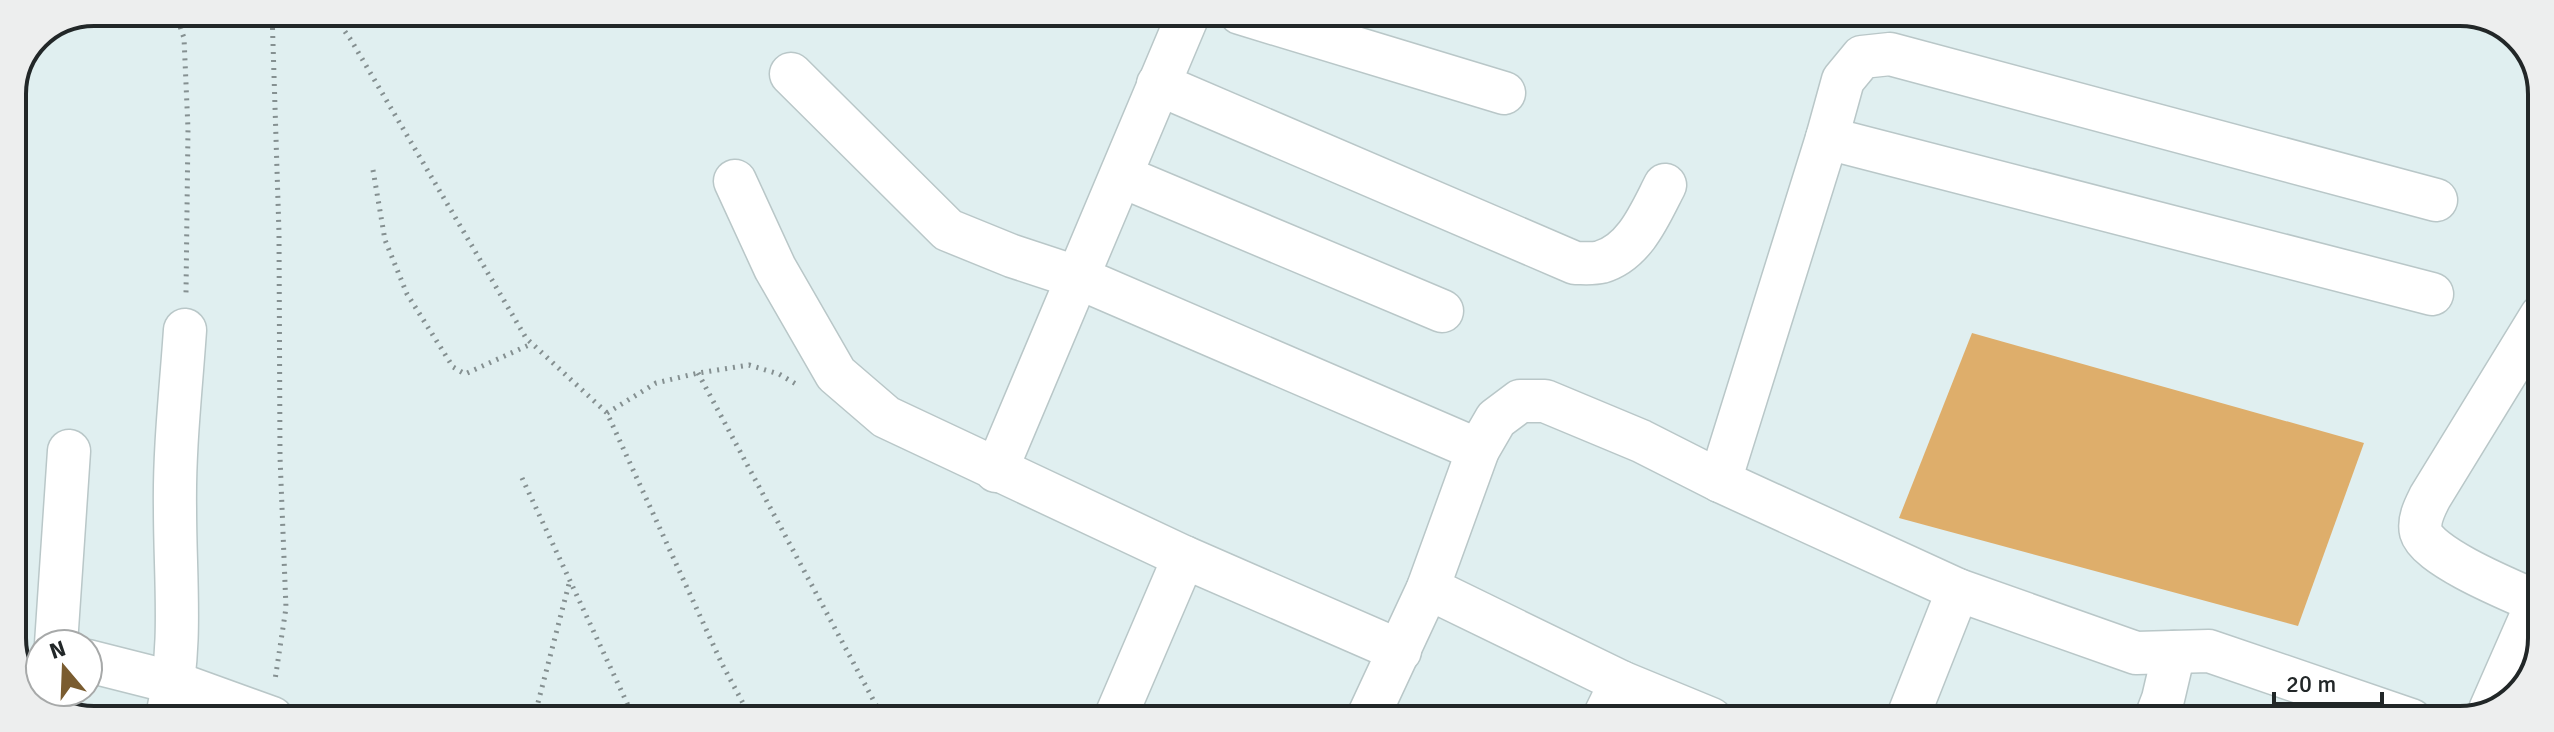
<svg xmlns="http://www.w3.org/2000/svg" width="2554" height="732" font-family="Signika,sans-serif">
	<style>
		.green { fill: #deae6b }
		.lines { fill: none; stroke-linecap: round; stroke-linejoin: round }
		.minor-casing { stroke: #b9c7c8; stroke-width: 45 }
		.path { stroke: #859091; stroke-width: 5; stroke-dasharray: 2 6; stroke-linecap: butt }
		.minor { stroke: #fff; stroke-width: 42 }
		.rim { fill: none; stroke: #222728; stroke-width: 4 }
	</style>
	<rect width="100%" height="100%" fill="#e0eff0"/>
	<polygon class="green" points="1972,333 2364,443 2298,626 1899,518"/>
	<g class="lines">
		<g class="minor-casing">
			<g id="minor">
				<polyline points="1240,13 1504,93"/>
				<polyline points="791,74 948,230 1012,256 1079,278 1478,450"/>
				<path d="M1158 84 1575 263C1583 263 1593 264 1601 262 1635 252 1650 214 1665 185"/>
				<polyline points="1827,138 2432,294"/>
				<polyline points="1121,176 1442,311"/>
				<polyline points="735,181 775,268 836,374 886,417 1184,557 1400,651"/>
				<polyline points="996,471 1189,13"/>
				<polyline points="1720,481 1827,138 1843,80 1862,57 1890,54 2436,200"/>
				<polyline points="1428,588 1621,682 1711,719"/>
				<path d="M2537 602C2512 591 2428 557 2421 532 2418 520 2425 507 2430 497L2541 316"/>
				<polyline points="56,644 69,451"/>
				<polyline points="88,661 175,683 272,718"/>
				<polyline points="49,702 50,692"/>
				<polyline points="2490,710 2540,596"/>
				<path d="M167 717C183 644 175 582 175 509 174 449 181 389 185 330"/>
				<polyline points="1115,718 1184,557"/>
				<polyline points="1367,719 1428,588 1478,450 1496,419 1520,401 1545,401 1641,441 1720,481 1958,590 2136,653 2209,651 2411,720"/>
				<polyline points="1603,719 1621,682"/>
				<polyline points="1907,719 1958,590"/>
				<polyline points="2155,720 2163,699 2174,652"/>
			</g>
		</g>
		<g class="path">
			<polyline points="175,12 184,38 188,129 186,293"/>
			<polyline points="272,12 279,233 280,457 286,608 275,680"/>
			<polyline points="331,12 351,40 526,338 607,413 722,664 751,718"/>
			<polyline points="373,170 385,240 407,294 453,367 465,374 531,344"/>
			<polyline points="698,373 883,718"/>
			<polyline points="607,413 656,383 698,373 749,365 779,374 796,384"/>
			<polyline points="522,478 634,718"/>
			<polyline points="534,718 570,580"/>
		</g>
		<use href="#minor" class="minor"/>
	</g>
	<path d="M0 0H2554V732H0ZM94 26H2460A68 68 0 0 1 2528 94V638A68 68 0 0 1 2460 706H94A68 68 0 0 1 26 638V94A68 68 0 0 1 94 26Z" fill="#edeeee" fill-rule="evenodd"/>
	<path class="rim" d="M94 26H2460A68 68 0 0 1 2528 94V638A68 68 0 0 1 2460 706H94A68 68 0 0 1 26 638V94A68 68 0 0 1 94 26Z"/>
	<g transform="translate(64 668) rotate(341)"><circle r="38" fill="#ffffff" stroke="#a7a9a9" stroke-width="2"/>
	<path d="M0-6L14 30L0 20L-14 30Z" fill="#7a5c30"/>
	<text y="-12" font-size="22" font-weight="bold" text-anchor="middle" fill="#222728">N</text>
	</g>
	<path d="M2274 692v12h108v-12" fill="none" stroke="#222728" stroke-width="4"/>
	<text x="2286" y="692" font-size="24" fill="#222728" stroke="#ffffff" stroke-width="6" paint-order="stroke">20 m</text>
</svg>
